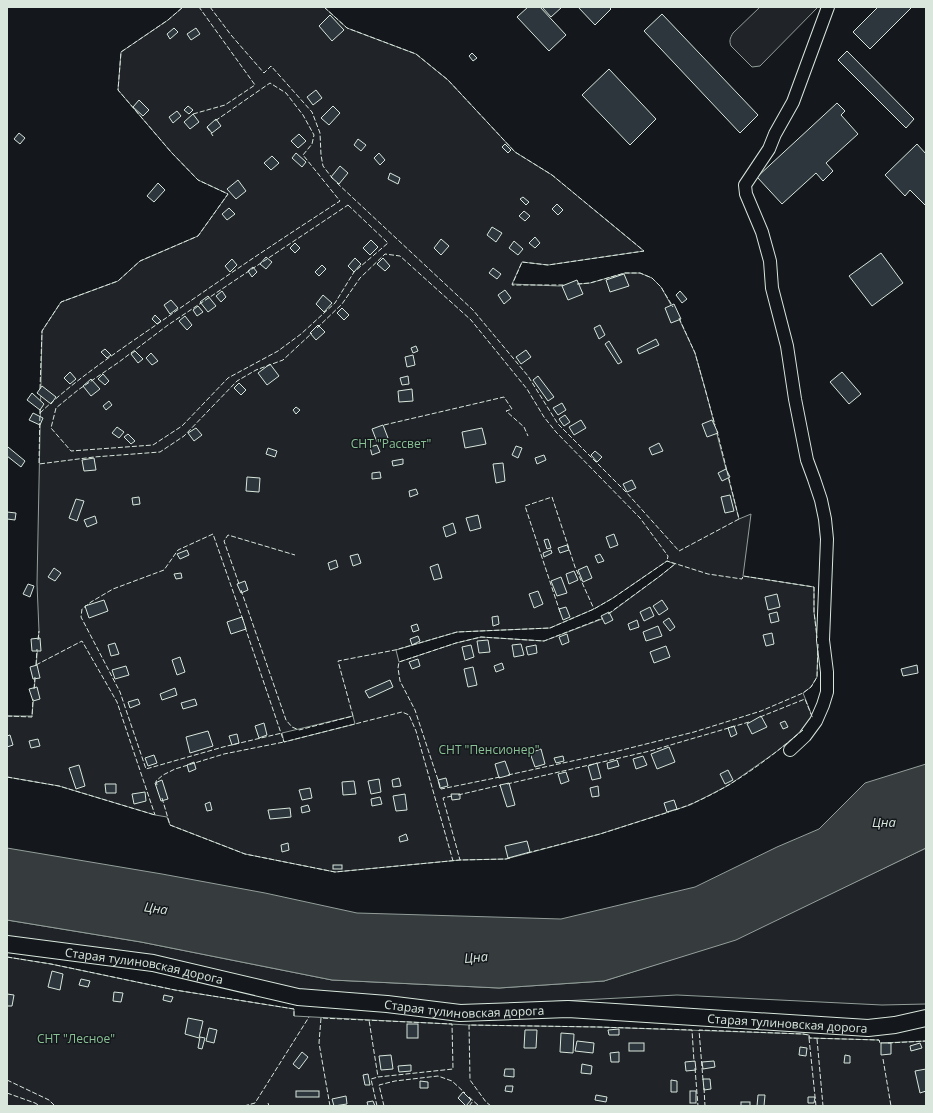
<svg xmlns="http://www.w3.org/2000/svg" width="933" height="1113" font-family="'Open Sans',sans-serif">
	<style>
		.green { fill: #202428; stroke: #939e99; fill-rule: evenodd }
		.water { fill: #363b3e; stroke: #939e99 }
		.building { fill: #2c363c; stroke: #d8e6dc }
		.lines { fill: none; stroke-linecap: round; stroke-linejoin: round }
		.street-casing { stroke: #d8e6dc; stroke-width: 14 }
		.secondary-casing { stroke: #d8e6dc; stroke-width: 18 }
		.street { stroke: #14181c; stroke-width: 12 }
		.secondary { stroke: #14181c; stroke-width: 16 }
		.fence { stroke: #d8e6dc; stroke-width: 1; stroke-dasharray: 5 2; stroke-linecap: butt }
		.labels { text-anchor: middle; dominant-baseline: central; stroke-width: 3; stroke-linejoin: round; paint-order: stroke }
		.park-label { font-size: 12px; fill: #8ac095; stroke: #14181c }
		.street-label { font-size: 12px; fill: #d8e6dc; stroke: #14181c }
		.water-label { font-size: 13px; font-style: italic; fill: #d8e6dc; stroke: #14181c }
	</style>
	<rect width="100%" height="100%" fill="#14181c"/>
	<g class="green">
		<path d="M183 7H324L347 28 416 54 448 80 515 152 552 175 644 251 548 265 522 262 512 284 559 286 590 283 625 273H640L652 278 661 287 680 321 695 353 706 392 739 519 751 514 743 576 814 587V612L818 641 817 677 811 687 803 693 814 721 776 752 729 785 690 805 600 834 506 859 460 860 335 872 245 854 170 825 167 817 155 815 59 786 7 777V716H32L39 631 37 584 42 331 61 302 118 281 140 261 198 236 228 194 198 180 171 152 118 90 121 52 168 20ZM667 561 675 564 660 576 602 619 544 641 481 637 456 643 399 662 396 650 457 632 550 628 594 609 613 598ZM353 716 355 724 284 742 282 733Z"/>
		<path d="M760 7H818L760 66 752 67 731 46C729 41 730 38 733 33Z"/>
		<polygon points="926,848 926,1004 882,1005 677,995 467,1006 336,999 7,943 7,920 141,942 332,980 499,988 604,981 736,939"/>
		<polygon points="7,957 51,964 175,990 294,1009 294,1016 469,1025 598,1027 803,1034 809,1035 810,1038 879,1040 880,1043 926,1041 926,1106 7,1106"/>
	</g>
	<polygon class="water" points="926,764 926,848 736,940 604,981 499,988 332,980 141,942 7,920 7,848 162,874 265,893 357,913 561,919 695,887 777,847 819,829 865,783"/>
	<g class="building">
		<polygon points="528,7 540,7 566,35 549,51 517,17"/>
		<polygon points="542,7 562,7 551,17"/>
		<polygon points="578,7 609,7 611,9 595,25"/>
		<polygon points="878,7 912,7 870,49 853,32"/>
		<polygon points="662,14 758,115 740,133 644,31"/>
		<polygon points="330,15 344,30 332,41 319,26"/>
		<polygon points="174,28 178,32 170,39 167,34"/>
		<polygon points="196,28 200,34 191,40 187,34"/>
		<polygon points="847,51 914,119 906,128 838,60"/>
		<polygon points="472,53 477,58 473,61 469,56"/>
		<polygon points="609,69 656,119 630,145 582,95"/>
		<polygon points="316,90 322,98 313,105 307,97"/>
		<polygon points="139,100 149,110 143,116 133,107"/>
		<polygon points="837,103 845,111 841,115 858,134 826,163 833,171 823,181 816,173 782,204 757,177"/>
		<polygon points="188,106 193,110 189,114 184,110"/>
		<polygon points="333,106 340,113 329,125 321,118"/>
		<polygon points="177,111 181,116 173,123 169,117"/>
		<polygon points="193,114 199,122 190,129 184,122"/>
		<polygon points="216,119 221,126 212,133 207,127"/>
		<polygon points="19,133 25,138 20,144 14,139"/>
		<polygon points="299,134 306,141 298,148 291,141"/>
		<polygon points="358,139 366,145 361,151 354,145"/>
		<polygon points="505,144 511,150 508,153 502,147"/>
		<polygon points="917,144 926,154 926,206 910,190 905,196 885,175"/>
		<polygon points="296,153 306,162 302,167 292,158"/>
		<polygon points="379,153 385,160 380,165 374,158"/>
		<polygon points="272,156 279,163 271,170 264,163"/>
		<polygon points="340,166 348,173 339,184 331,177"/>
		<polygon points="390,173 400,178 398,184 388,179"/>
		<polygon points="238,180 246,191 236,199 227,189"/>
		<polygon points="158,183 165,190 154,202 147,196"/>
		<polygon points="523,197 529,202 526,205 520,199"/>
		<polygon points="557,204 563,210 558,215 552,209"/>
		<polygon points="229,208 235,214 227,220 222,214"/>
		<polygon points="524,211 530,216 525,221 519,216"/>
		<polygon points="492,227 502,233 496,242 487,235"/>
		<polygon points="535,237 540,243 535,248 529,243"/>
		<polygon points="441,239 449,246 441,255 434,248"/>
		<polygon points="371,240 378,247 370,255 363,248"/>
		<polygon points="514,241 523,249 518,255 509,248"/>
		<polygon points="295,243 300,248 295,253 290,248"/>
		<polygon points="881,253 903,283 872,306 849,276"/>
		<polygon points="266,257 272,262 266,269 260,264"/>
		<polygon points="355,258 361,264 354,272 348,266"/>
		<polygon points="383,258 390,266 385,271 377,264"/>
		<polygon points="232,259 237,265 230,272 225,266"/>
		<polygon points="322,265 326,269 319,276 315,272"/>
		<polygon points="253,267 257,272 252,277 248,271"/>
		<polygon points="493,268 501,274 497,279 489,273"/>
		<polygon points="624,274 629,286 610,292 606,280"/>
		<polygon points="577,280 583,294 568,300 562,286"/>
		<polygon points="505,290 511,298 504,304 498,295"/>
		<polygon points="222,291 226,297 221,302 216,296"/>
		<polygon points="680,291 687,299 682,303 676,295"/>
		<polygon points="323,295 332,303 324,312 316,304"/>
		<polygon points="208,296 216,306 208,312 200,302"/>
		<polygon points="171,300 178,308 170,314 164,305"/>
		<polygon points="674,304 681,319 671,323 665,308"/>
		<polygon points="198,306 203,312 197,316 193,310"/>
		<polygon points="342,308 349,315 344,320 337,313"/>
		<polygon points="155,315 161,321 157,324 152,319"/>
		<polygon points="185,316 192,325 187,330 179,321"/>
		<polygon points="318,325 325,332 316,340 310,333"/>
		<polygon points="600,325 605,335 599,339 594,328"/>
		<polygon points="656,339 659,345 639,354 637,349"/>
		<polygon points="609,341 622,362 618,364 605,344"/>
		<polygon points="416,346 418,351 413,353 411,348"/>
		<polygon points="105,349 111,355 107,358 101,352"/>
		<polygon points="526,350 531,357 521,364 516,357"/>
		<polygon points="135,351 143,359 138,363 131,354"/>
		<polygon points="151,353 158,361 152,365 146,358"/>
		<polygon points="413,355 415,365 407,367 405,357"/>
		<polygon points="270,364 279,376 267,385 258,373"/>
		<polygon points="70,372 76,379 70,384 64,378"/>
		<polygon points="842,372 861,394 849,404 830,382"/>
		<polygon points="103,374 109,381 105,385 98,379"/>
		<polygon points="408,376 409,384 402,385 400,378"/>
		<polygon points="538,376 554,397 548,401 533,380"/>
		<polygon points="91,379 100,389 91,396 83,386"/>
		<polygon points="239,383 246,390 241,395 234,388"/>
		<polygon points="42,386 56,397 51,404 37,393"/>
		<polygon points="412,389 413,401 399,402 398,391"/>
		<polygon points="32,393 44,404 40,410 27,400"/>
		<polygon points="109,401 112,405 106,410 103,406"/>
		<polygon points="562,403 566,410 558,415 553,408"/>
		<polygon points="296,407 300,410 296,414 293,410"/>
		<polygon points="33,413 43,418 40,425 29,420"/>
		<polygon points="565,415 570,422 564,426 559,419"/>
		<polygon points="581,420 586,428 574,435 569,427"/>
		<polygon points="712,420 718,433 707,437 702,424"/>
		<polygon points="383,425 388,438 377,442 372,429"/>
		<polygon points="117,427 124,432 119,438 112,433"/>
		<polygon points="196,428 202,435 194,441 188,433"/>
		<polygon points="482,428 486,444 465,448 462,432"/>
		<polygon points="128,434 135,441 131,444 124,437"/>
		<polygon points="659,443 663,451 652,455 649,448"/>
		<polygon points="377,445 380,452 372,455 370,447"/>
		<polygon points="516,446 522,448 518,458 512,455"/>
		<polygon points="8,447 25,461 21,467 7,456 7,449"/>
		<polygon points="268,448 277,451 275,457 266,454"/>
		<polygon points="595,451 602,457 597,462 591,455"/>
		<polygon points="544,455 546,460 537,464 535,458"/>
		<polygon points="94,458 96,470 84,471 82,460"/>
		<polygon points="403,459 403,464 393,466 392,461"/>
		<polygon points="503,463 505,481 496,483 493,464"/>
		<polygon points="726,469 730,477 722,481 718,473"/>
		<polygon points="380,472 381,478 372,479 372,473"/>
		<polygon points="247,477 260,478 259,492 246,491"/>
		<polygon points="632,480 636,488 627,492 623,484"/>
		<polygon points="416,489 418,494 410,497 409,491"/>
		<polygon points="730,495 734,511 725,513 721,497"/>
		<polygon points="139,497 140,504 133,505 132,498"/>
		<polygon points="76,499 84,501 77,521 69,518"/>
		<polygon points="7,512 16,513 15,520 7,519"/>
		<polygon points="478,515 481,528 470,531 466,518"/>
		<polygon points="95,516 97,523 87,527 84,520"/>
		<polygon points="453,523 456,533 446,537 443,527"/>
		<polygon points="614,534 618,545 610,548 606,537"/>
		<polygon points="548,539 551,548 547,549 544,540"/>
		<polygon points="567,545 569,550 560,553 558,548"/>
		<polygon points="187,550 189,555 180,559 177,554"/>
		<polygon points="551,550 552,553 544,557 543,553"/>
		<polygon points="358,554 361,563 353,566 350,556"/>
		<polygon points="600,554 604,561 598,563 595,556"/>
		<polygon points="336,560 338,567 330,570 328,563"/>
		<polygon points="438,564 442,578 434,580 430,567"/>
		<polygon points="587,566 592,578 583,582 578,570"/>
		<polygon points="54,568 61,573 55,581 48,577"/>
		<polygon points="574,571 578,580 569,584 566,574"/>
		<polygon points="181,573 182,578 176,579 174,574"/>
		<polygon points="561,577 567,593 557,596 551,581"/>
		<polygon points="245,581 248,590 241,593 237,584"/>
		<polygon points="28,584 34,586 30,597 23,594"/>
		<polygon points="538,591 543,604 534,608 529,594"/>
		<polygon points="777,594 780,607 768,610 765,597"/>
		<polygon points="104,600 108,611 89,618 85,606"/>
		<polygon points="662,600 668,609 659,615 653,606"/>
		<polygon points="566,607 570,617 563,620 559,609"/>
		<polygon points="650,607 654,616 644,621 640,612"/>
		<polygon points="609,612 613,620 605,624 601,616"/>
		<polygon points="777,612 779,621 771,623 769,614"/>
		<polygon points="498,616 499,624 493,626 492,617"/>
		<polygon points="242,617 246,629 231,634 227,622"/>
		<polygon points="669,618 675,627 670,631 663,622"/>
		<polygon points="637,620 639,627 630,630 628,624"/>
		<polygon points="417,624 419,630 413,632 411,626"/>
		<polygon points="658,626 662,636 646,641 643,632"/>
		<polygon points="772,633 774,644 766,646 763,635"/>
		<polygon points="567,634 569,642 562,645 559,637"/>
		<polygon points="418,636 420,641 412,645 410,639"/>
		<polygon points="40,638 41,651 32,651 31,639"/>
		<polygon points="488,640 490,652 479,653 477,641"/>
		<polygon points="115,643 119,654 111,656 108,645"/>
		<polygon points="521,644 524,655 514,657 512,645"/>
		<polygon points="471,645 474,657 465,660 462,647"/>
		<polygon points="536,645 537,653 528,655 526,647"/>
		<polygon points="666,646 670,657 654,663 650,652"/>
		<polygon points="180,657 185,672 177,675 172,660"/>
		<polygon points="418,659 420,666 412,669 409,662"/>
		<polygon points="502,663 504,669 496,672 494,666"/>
		<polygon points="37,665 40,678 33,679 30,667"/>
		<polygon points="917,665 918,673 903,676 901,669"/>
		<polygon points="126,666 129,675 115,679 112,670"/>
		<polygon points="473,667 477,685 468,687 464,669"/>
		<polygon points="390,680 393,687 369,698 365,691"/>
		<polygon points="37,687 40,699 33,701 29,689"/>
		<polygon points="175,688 177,695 162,700 160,694"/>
		<polygon points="138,699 140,704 130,708 128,702"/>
		<polygon points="195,699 197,705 183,709 181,703"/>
		<polygon points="761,716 767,727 752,734 747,724"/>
		<polygon points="785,721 788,727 783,729 780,723"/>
		<polygon points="264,723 267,735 259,738 255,726"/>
		<polygon points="734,726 737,734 731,737 728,728"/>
		<polygon points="208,731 213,746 190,753 186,737"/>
		<polygon points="237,734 239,743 232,745 229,736"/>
		<polygon points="10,735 13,745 7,747 7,736"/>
		<polygon points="38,739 40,746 31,748 29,741"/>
		<polygon points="669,747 675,762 657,769 651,754"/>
		<polygon points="541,749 545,764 535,767 530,753"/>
		<polygon points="154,755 157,763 148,766 145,758"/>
		<polygon points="563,756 564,761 556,763 554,758"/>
		<polygon points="643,756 647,765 636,769 633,759"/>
		<polygon points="617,760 619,766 608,769 607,763"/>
		<polygon points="505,761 510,775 499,778 495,764"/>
		<polygon points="194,762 196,769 189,772 187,765"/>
		<polygon points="597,763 601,778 592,780 588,766"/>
		<polygon points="79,765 85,786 76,789 69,768"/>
		<polygon points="728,770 733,780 725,784 720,774"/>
		<polygon points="566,772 569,781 561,784 558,774"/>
		<polygon points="399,778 401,786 393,787 392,780"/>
		<polygon points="446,778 448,786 440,788 438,780"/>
		<polygon points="379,779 381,792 371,794 368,781"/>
		<polygon points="162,780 168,799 161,801 155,783"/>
		<polygon points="354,781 356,794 343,795 342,782"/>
		<polygon points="509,783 515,805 507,807 500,785"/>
		<polygon points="105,784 116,784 116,793 106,793"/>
		<polygon points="598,786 599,796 592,797 590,788"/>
		<polygon points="310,788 312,798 302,800 299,790"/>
		<polygon points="145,792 146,801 134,804 132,794"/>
		<polygon points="405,794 407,810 396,811 393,796"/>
		<polygon points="451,794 460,794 460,799 452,800"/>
		<polygon points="380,797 382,804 372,806 371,799"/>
		<polygon points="674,800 677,809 667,812 664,803"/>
		<polygon points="210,802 212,810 207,811 205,804"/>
		<polygon points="308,805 310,811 302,813 301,807"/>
		<polygon points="290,808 291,817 270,819 268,810"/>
		<polygon points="406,834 408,840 400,842 399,837"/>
		<polygon points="527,841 530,852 508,858 505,846"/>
		<polygon points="288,843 289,850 282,852 281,845"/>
		<rect x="333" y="865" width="9" height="4"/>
		<polygon points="52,971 63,974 60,990 48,987"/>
		<polygon points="81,979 90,981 88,987 79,985"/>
		<polygon points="114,992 123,993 121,1002 113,1001"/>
		<polygon points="7,994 14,995 12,1006 7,1006"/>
		<polygon points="164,995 173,997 171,1002 163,1000"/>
		<polygon points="188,1018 203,1021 199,1038 185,1034"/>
		<rect x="407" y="1024" width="11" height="14"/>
		<polygon points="209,1028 217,1030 214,1043 206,1041"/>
		<polygon points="619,1029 619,1035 609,1035 608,1030"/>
		<polygon points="525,1030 537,1030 536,1048 524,1048"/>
		<polygon points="561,1033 574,1034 573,1053 560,1052"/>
		<polygon points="200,1037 205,1038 202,1049 198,1048"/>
		<polygon points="577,1041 594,1043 593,1053 575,1051"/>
		<rect x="629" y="1043" width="15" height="8"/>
		<polygon points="881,1043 891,1043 891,1054 881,1055"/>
		<polygon points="920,1043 922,1048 911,1051 910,1046"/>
		<polygon points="800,1047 807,1048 806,1056 799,1055"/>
		<polygon points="302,1052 308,1057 299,1069 293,1064"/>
		<polygon points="619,1052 619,1062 611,1062 610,1053"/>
		<polygon points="391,1055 393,1069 381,1070 379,1056"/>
		<polygon points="845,1055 850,1056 850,1063 844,1063"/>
		<polygon points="695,1061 696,1070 686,1071 685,1062"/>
		<polygon points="714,1061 715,1067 703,1069 702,1062"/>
		<polygon points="582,1064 592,1066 591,1074 581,1073"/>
		<polygon points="411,1065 411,1071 399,1072 398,1066"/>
		<polygon points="505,1069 514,1069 514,1077 504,1076"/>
		<polygon points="926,1069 926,1091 920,1093 915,1071"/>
		<polygon points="368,1074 370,1085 365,1085 363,1075"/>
		<polygon points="703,1079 710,1079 711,1089 704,1090"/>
		<polygon points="671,1080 677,1081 677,1092 671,1092"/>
		<polygon points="420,1081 428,1082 428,1088 420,1088"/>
		<polygon points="506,1086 513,1086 512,1092 505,1091"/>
		<rect x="296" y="1091" width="23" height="6"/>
		<rect x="690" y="1091" width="6" height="12"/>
		<polygon points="463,1092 471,1100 466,1106 458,1098"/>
		<polygon points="596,1095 607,1097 606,1102 595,1100"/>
		<polygon points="758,1095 765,1095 764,1106 757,1106"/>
		<polygon points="346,1096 347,1104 334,1106 332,1099"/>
		<polygon points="808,1097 815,1097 814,1103 808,1103"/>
		<polygon points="373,1101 375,1106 368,1106 367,1102"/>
		<rect x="741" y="1102" width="9" height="4"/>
	</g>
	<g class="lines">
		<g class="street-casing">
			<polyline id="street" points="790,750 805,736 816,721 823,705 827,692 827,672 823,640 827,539 825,519 821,500 814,479 807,460 795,399 787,346 772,288 770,261 762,232 746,194 745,185 769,149 775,134 793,102 828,7"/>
		</g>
		<g class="secondary-casing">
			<g id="secondary">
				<path id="s1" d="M7 944 153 963 298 997 387 1004 460 1013 568 1009 868 1028 895 1025 926 1018"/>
			</g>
		</g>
		<use href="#street" class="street"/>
		<use href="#secondary" class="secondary"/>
		<g class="fence">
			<polyline points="210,7 231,35 264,73 271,66 312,112 320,133 321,155 323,166 333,179"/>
			<polyline points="324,7 347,28 416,54 448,80 515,152 552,175 644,251 548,265 522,262 512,285 565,285"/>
			<polyline points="193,114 225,105 255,85 199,7"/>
			<polyline points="207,127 213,136"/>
			<polyline points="337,183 473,310 528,376 558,424 626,492 679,551 739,519 717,431"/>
			<polygon points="348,205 388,243 354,272 335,303 301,334 278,351 228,378 182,426 153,445 71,451 51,428 56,408 78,390 119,362 168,325"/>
			<polyline points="577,284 590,283 625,273 640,273 652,278 661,287 673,307"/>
			<polyline points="679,318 695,353 715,425"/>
			<polyline points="317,328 342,304 360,278 385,254 400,256 471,320 527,389 544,417 556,432 640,518 668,556 667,561"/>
			<polyline points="40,389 42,331 61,302 118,281 140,261 198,236 228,194 198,180 171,152 118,90 121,52 168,20 183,7"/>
			<polyline points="40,409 39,464 94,457 160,452 184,436 237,381 256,370 283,360 312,333"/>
			<path d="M40 413C78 377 123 348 166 318 223 278 281 239 340 201L303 155 312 144 314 135 303 115 286 93 270 83 215 121"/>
			<polyline points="384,425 504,397 512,409 506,411 524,427 528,436"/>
			<polyline points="239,584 224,541 228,535 295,555"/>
			<polyline points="241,590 286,720 292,727 299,730 353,716 338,661 395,650 457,632 550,628 594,609 613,598 667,561 708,574 742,579 743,576 814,587 814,612 817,638"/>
			<polyline points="560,612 525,506 552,497 575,567 594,609"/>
			<polyline points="608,614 660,576 675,564"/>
			<polyline points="243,620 213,534 178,550 164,570 113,589 91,602 82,609 81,617 120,692 146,769 223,747 282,733"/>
			<polyline points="245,627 284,742 402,712 409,715 416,731 453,861"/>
			<polyline points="38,640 39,631"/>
			<polyline points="36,665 82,641 117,702 155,815"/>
			<polyline points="36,665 37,649"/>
			<polyline points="34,689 35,677"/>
			<polyline points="7,716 32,717 33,699"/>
			<polyline points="760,717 805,699 813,719"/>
			<polyline points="508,775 618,751 694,732 761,711 803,693 811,687 817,677 818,644"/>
			<polyline points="7,777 59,786 155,815"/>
			<polyline points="500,777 441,789 415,710 400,681 398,668 399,662 456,643 481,637 544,641 603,618"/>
			<polyline points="507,784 650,751 749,722"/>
			<polyline points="157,785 156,781 163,775 175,769 224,754 284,742"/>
			<polyline points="458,795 501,785"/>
			<polyline points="452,796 443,798 460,860"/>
			<polyline points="162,798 170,825 245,854 335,872 460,860 506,859 510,858"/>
			<path d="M675 810C723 794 765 762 803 730"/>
			<polyline points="527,853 600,834 669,812"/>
			<polyline points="7,957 51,964 175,990 294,1009 294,1016"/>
			<polyline points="809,1038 816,1106"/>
			<polyline points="817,1039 823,1106"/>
			<polyline points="888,1043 926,1041"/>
			<polyline points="883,1059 891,1106"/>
			<polyline points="695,1068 698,1106"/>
			<polyline points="7,1080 49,1100 55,1106"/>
			<polyline points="703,1080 699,1030 803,1034 809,1035 809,1038 879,1040 880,1043 882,1043"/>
			<polyline points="704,1088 705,1106"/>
			<polyline points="7,1093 35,1103 40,1106"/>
			<polyline points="469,1097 479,1106"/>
			<polyline points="268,1103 269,1106"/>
			<polyline points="244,1106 255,1103 309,1017"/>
			<polyline points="330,1106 319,1043 321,1018 452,1024 453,1069 378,1077 369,1020"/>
			<polyline points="377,1106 371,1079 378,1077"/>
			<polyline points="384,1106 379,1085 395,1081 438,1076 452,1081 465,1093"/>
			<polyline points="469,1106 473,1101"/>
			<polyline points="491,1106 486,1102 470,1080 469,1025 598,1027 692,1030 694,1062"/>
		</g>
	</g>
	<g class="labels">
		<g class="park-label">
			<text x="391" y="443">СНТ "Рассвет"</text>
			<text x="489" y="749">СНТ "Пенсионер"</text>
			<text x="76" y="1038">СНТ "Лесное"</text>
		</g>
		<g class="street-label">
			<text stroke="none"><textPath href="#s1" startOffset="139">Старая тулиновская дорога</textPath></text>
			<text stroke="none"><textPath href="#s1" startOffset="463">Старая тулиновская дорога</textPath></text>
			<text stroke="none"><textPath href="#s1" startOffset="787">Старая тулиновская дорога</textPath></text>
		</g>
		<g class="water-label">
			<text x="884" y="822">Цна</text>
			<text transform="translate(156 908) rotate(8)">Цна</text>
			<text transform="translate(476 957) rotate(-5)">Цна</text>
		</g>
	</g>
	<rect width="933" height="1113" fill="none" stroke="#d8e6dc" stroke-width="16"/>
</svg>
